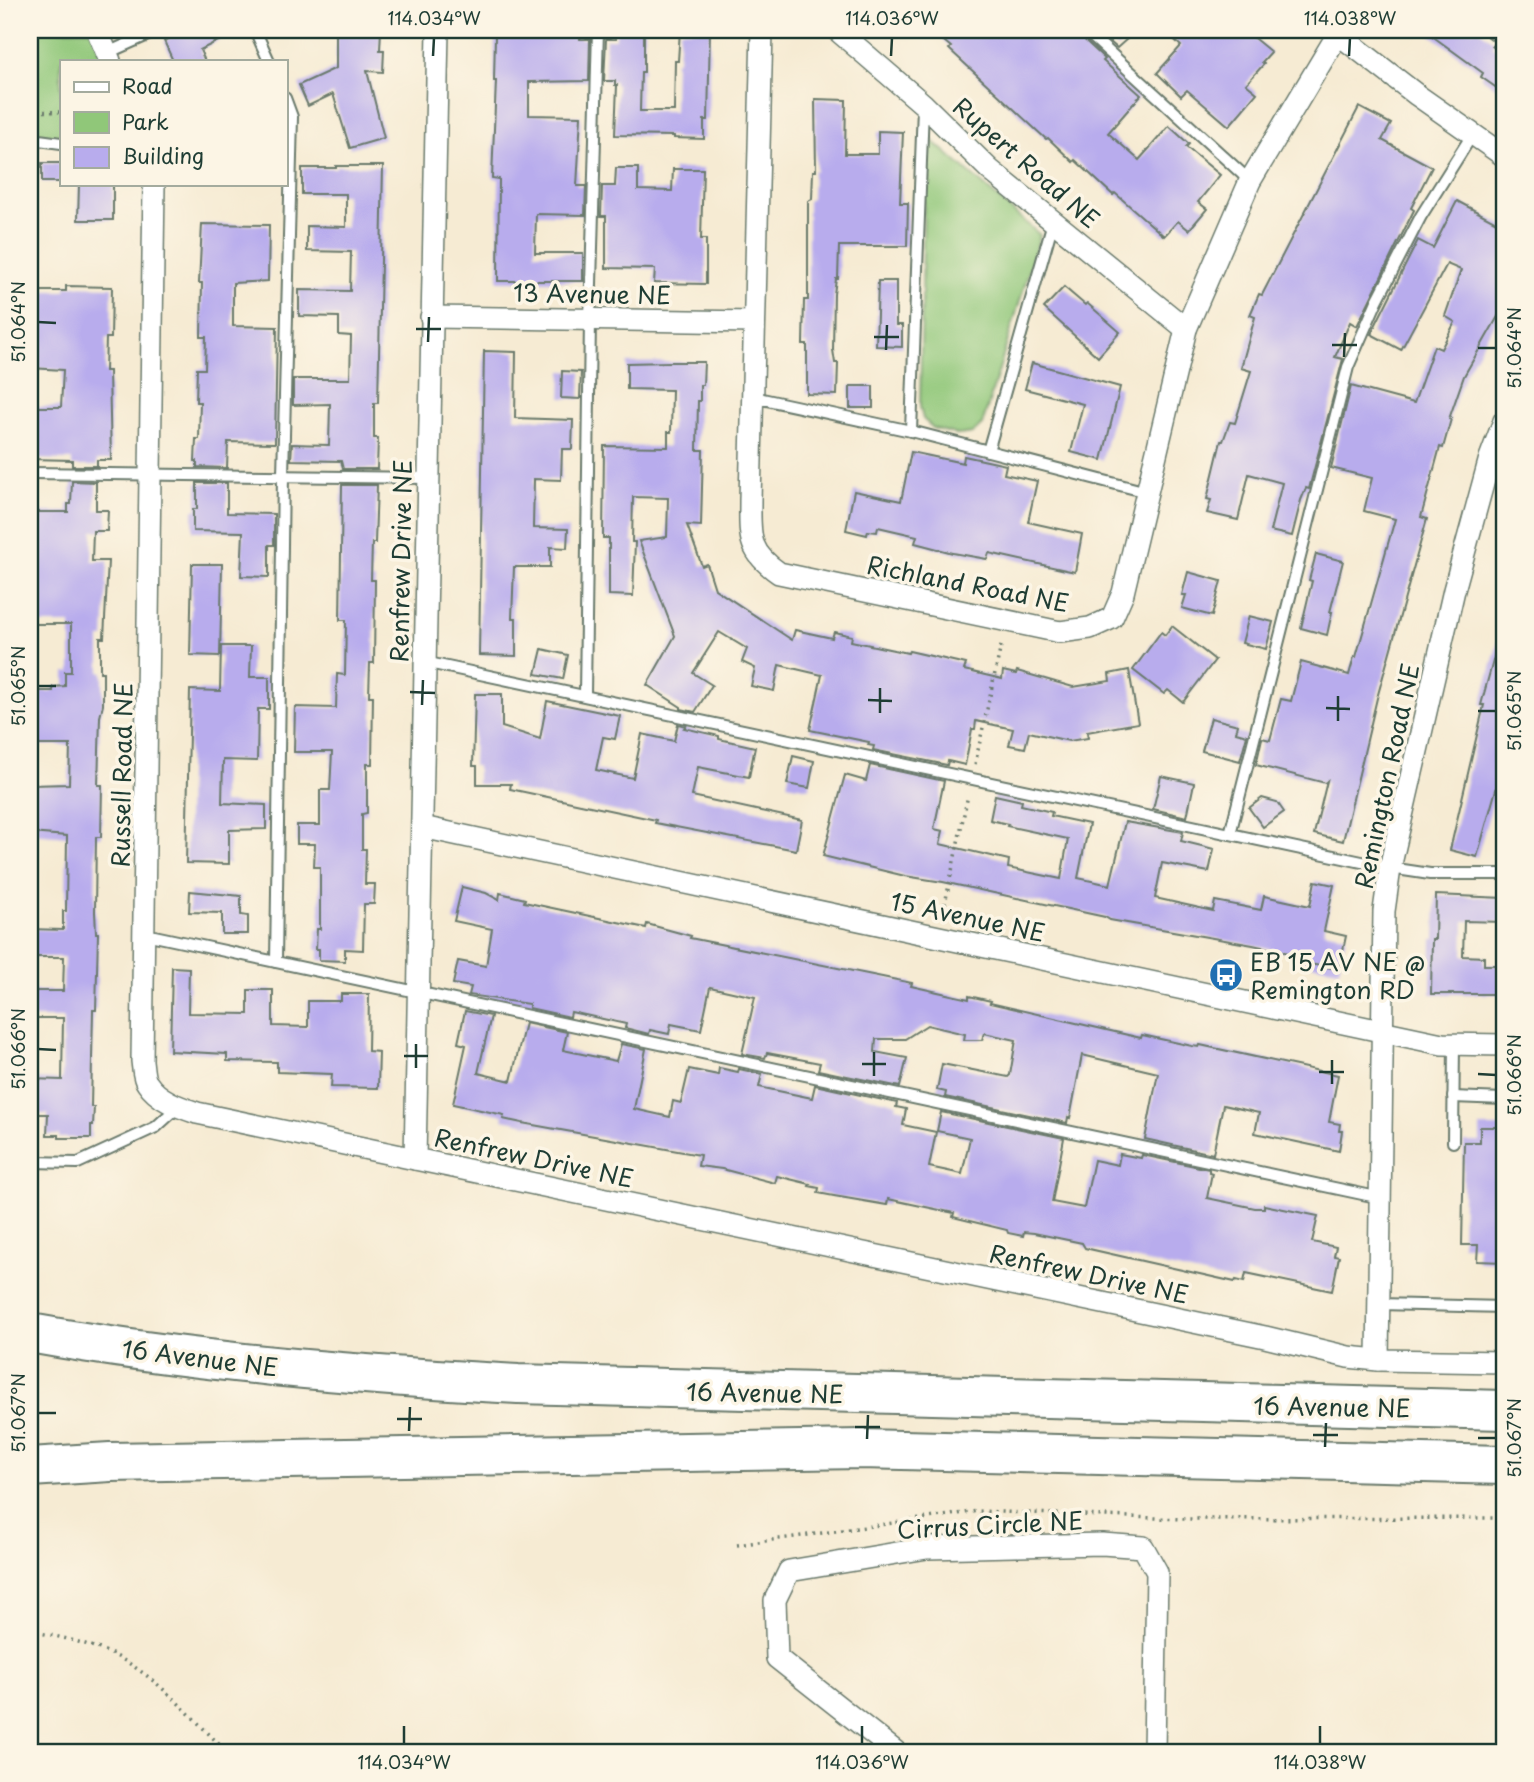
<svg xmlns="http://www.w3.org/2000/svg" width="1534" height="1782" font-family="'Playpen Sans',sans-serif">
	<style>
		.green { fill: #90c779; stroke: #588256; stroke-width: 2 }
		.building { fill: #b8aced }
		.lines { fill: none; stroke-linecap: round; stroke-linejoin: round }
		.lane-casing { stroke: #6a7a6c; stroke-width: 14 }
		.street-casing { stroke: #6a7a6c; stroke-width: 24 }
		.highway-casing { stroke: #6a7a6c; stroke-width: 42 }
		.path { stroke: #6a7a6c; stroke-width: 3.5; stroke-dasharray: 2 5; stroke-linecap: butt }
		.lane { stroke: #fff; stroke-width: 10 }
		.street { stroke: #fff; stroke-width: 21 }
		.highway { stroke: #fff; stroke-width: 38 }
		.ticks { fill: none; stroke: #1f3d34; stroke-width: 2.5 }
		.labels { text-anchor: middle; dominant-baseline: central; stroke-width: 7; stroke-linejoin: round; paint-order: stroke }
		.street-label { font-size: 24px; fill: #1f3d34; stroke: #fcf5e5 }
		.poi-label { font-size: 24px; fill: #1f3d34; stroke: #fcf5e5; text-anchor: start }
		.neatline { fill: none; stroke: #1f3d34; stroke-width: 2.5 }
		.ticks-label { font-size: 18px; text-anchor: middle; fill: #1f3d34 }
	</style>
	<rect width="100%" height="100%" fill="#fcf5e5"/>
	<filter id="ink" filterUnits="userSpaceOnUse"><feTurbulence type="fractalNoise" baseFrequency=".0143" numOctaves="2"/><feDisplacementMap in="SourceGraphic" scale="14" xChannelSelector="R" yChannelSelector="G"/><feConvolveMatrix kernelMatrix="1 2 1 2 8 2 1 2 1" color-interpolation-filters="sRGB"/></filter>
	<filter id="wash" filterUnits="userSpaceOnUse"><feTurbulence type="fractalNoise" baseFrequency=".00686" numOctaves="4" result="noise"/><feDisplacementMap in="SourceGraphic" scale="28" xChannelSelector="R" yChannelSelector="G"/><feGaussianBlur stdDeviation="1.57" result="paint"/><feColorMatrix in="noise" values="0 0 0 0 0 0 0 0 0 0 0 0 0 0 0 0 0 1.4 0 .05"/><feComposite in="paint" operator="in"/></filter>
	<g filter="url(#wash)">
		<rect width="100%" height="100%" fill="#f6ebd3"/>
		<g class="green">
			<polygon points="30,30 97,30 110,61 61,61 61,143 39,140 30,148"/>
			<polygon points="925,134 1040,235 982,425 973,433 958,435 933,428 923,419 920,407"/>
		</g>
		<g id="blocks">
			<g class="building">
				<polygon points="188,30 240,30 200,50 205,61 173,61 164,41"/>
				<polygon points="336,30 381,30 380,50 384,50 383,72 367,71 384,138 350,148 333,94 308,106 299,85 336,68"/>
				<polygon points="502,30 581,30 580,39 590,39 589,81 529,82 529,115 581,116 577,186 586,186 585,215 536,214 535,253 583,253 583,281 498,281 499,179 492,178 496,81 494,81 495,36 502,36"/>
				<polygon points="616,30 644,30 644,72 641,72 640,111 674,111 675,61 678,61 680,30 710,30 708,120 704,120 704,139 674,138 674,136 615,135 617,85 615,85 615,81 604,81 606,39 616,39"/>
				<polygon points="931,30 1077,30 1080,36 1105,59 1103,61 1141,95 1108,133 1139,160 1169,126 1189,144 1186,147 1220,175 1198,202 1207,209 1189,230 1178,221 1164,236 1115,193 1113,195 1075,160 1073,162 1048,138 1046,139 949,49 951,47"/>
				<polygon points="1096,30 1137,30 1117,48"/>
				<polygon points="1164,30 1244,30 1271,52 1262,62 1264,64 1246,84 1257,93 1229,126 1187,90 1181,96 1157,73 1181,46"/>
				<polygon points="1424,30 1479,30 1495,42 1492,46 1504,55 1504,93 1481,77 1483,73"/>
				<polygon points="815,99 846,100 845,154 878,154 878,131 903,132 900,203 908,203 907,246 839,246 838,279 836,279 834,294 833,350 835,363 838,363 837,395 807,394 807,344 803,344 804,300 808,300 808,201 812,199 813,171 816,171"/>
				<polygon points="1359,107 1391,124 1382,140 1432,167 1411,208 1414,210 1357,326 1350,322 1335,357 1343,359 1309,489 1306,488 1301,500 1292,536 1270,531 1282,483 1249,474 1238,520 1207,513 1211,500 1207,499 1221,441 1223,441 1230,422 1235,423 1251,371 1241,368 1255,317 1250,315 1259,294 1262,295"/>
				<rect x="42" y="163" width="19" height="19"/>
				<polygon points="336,166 383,166 378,403 374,403 374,438 378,438 377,469 343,469 341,461 291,460 292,444 329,445 330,404 293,405 293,379 350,379 351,336 339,335 339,317 299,316 299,290 350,291 351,252 307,251 307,226 346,227 346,194 302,194 302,168 336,168"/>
				<polygon points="616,168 638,168 638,190 672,191 673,169 703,169 701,239 706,239 706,284 654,283 655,269 606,268 606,216 601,216 602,186 615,186"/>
				<polygon points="79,184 113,184 113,220 78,220"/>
				<polygon points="1457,201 1504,226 1504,306 1464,376 1449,419 1451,419 1443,448 1440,447 1421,517 1427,519 1377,698 1343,841 1314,834 1327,781 1325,783 1256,765 1262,738 1270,740 1281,699 1291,701 1301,662 1349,675 1354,657 1356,657 1395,519 1364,511 1372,478 1331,468 1351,386 1414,403 1434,346 1441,349 1455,322 1445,316 1461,270 1447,264 1401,350 1371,334 1418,240 1433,248"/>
				<polygon points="202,224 269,225 268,281 233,283 233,326 277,327 275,443 228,442 227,468 197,467 197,461 195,461 196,439 199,439 200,402 196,402 197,369 205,369 206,337 201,337 202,283 199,283"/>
				<polygon points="878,281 896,281 896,325 902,325 902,347 876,346"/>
				<polygon points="66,286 112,287 111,338 106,338 105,371 109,371 111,460 97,460 97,466 72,466 72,460 30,459 30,407 61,407 63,370 31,368 31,291 66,291"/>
				<polygon points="1064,287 1085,305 1087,303 1120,332 1098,357 1044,308"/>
				<polygon points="484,351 516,352 515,418 573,420 572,449 562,449 561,480 534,479 533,528 568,529 567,548 550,547 550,567 514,567 512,618 516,618 516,656 479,655"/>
				<polygon points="672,362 704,362 703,385 700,385 700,401 698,401 697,450 703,450 701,526 687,525 702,566 707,564 715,589 792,640 795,630 832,638 834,632 852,636 851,641 908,653 909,651 966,664 964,670 1002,679 1003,671 1016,674 1017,671 1073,687 1110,681 1109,674 1129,670 1138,723 1087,732 1088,738 1069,741 1029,732 1025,748 1009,745 1013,729 976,721 975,729 972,729 965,765 948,761 947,765 873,750 874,746 868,745 869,742 810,730 822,675 779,665 774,691 751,686 755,668 742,662 747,649 719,632 693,673 712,685 695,712 681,709 681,707 647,685 675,636 639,541 667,537 668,498 633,497 632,542 635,542 633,596 609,595 609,538 603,538 604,446 668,447 668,432 671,432 672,390 627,389 627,363"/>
				<polygon points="1032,363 1120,387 1102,460 1071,452 1083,404 1025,389"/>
				<polygon points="562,371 581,372 580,399 561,398"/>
				<rect x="850" y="386" width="23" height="22"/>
				<polygon points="911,452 963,463 964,456 1006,465 1004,474 1037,481 1028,522 1082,534 1075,572 989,553 987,559 953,553 915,543 917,536 878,527 877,532 868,531 867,535 846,530 854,491 901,501"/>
				<polygon points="72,481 96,482 96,510 108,510 107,531 93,531 92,561 108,561 104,638 100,638 100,672 103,672 103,705 100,717 98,785 102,785 101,837 96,837 95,912 96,933 98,933 96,1010 93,1010 91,1107 94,1107 93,1125 91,1125 91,1138 59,1138 59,1135 47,1135 48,1114 30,1114 30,1079 62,1080 63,1018 30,1018 30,991 63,991 64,957 30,957 30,929 63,930 63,911 66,911 67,836 30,833 30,785 69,784 70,745 31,745 30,742 30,691 53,691 53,687 65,686 65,672 71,672 71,624 30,624 30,512 68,512 68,504 71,504"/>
				<polygon points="197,483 227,483 227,513 274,514 274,545 269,545 269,577 241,576 243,532 193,531 193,509 197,509"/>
				<polygon points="342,485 377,485 375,543 372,543 371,580 375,580 374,663 370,663 369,696 373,696 372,764 367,764 367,813 362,814 362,849 366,849 365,884 375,884 374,904 364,904 363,950 345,949 345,961 319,960 319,949 316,949 317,929 320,929 320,867 314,867 315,844 297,844 297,825 320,825 320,790 330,790 332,752 294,752 295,707 336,708 337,674 345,675 346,620 340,620"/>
				<polygon points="1316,554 1343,561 1330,612 1332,612 1327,635 1301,628 1312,581 1309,580"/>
				<polygon points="192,564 222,564 220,656 190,655"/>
				<polygon points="1188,572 1221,581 1212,616 1182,608 1186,595 1182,595"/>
				<polygon points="1249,616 1273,622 1266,649 1242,643"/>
				<polygon points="1172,626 1215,660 1183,702 1168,690 1164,694 1133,670 1161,632 1165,635"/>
				<polygon points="1499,639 1504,639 1504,761 1477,857 1450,850 1484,705 1481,705 1485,690"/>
				<polygon points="221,646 251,646 250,677 269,677 269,709 258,709 257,761 223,760 222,803 266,805 266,829 229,830 229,864 186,863 190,690 220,691"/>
				<polygon points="542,649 568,655 563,679 536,674"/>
				<polygon points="475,694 502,694 502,727 540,739 547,701 620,716 615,739 603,737 596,770 633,778 642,734 674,741 678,724 686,726 684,728 719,736 719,739 755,747 749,777 698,767 692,796 802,820 796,850 655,823 656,820 510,789 511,784 477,784 477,766 473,766"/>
				<polygon points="1211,718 1238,725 1236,732 1247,735 1240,761 1202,751"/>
				<polygon points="793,756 814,761 809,788 787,784"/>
				<polygon points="870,765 944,781 934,829 943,831 940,844 1009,860 1008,868 1061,879 1068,839 1007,826 1008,824 990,820 995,795 1022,801 1021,805 1052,812 1051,816 1089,824 1078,878 1110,885 1125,822 1183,832 1181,841 1214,849 1209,872 1162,863 1155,898 1213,911 1215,901 1261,910 1264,896 1310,906 1315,881 1334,885 1324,931 1346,936 1339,969 1297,962 1298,955 1253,945 1110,920 1105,917 943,882 905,876 823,856 845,775 866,781"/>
				<polygon points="1161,776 1194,783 1187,817 1153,809"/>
				<polygon points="1262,798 1277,802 1284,812 1263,827 1249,808"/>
				<polygon points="462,887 486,893 499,900 500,893 525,899 524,902 646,928 647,924 691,936 690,938 912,983 911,986 969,999 969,996 991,1001 990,1003 1141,1038 1142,1035 1192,1046 1199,1047 1200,1045 1338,1075 1329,1122 1340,1124 1339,1131 1342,1131 1339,1151 1255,1133 1259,1113 1223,1105 1213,1154 1145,1139 1158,1073 1082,1055 1070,1118 1068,1117 1067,1123 945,1097 946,1092 937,1090 942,1064 1008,1077 1010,1075 1016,1040 984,1033 982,1040 964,1040 965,1034 927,1025 905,1039 876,1039 875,1052 907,1058 900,1087 818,1070 820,1063 767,1053 765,1058 742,1054 755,997 710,987 701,1030 671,1024 669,1034 650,1030 649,1034 625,1028 626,1024 571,1012 570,1017 529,1008 529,1004 469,995 471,987 453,984 458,961 486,966 492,929 454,921"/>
				<polygon points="190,891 241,896 241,915 248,916 248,934 222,934 222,913 189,912"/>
				<polygon points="1436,895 1504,898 1504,922 1464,921 1463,956 1484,957 1484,965 1504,965 1504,994 1431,994 1432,939 1435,939"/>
				<polygon points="172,967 189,968 188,1013 248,1014 248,990 273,990 273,1026 308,1027 308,1001 341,1001 341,994 369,994 368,1051 379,1052 378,1088 331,1087 332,1074 277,1072 277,1062 227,1061 227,1054 170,1051"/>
				<polygon points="465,1011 491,1016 478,1073 511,1081 525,1023 567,1032 563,1050 616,1061 621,1044 646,1049 634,1109 670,1117 673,1101 681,1103 689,1069 718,1075 719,1068 738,1072 739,1069 762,1074 759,1087 812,1098 815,1085 897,1103 896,1107 906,1109 903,1125 936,1132 929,1167 962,1174 970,1138 937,1131 941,1112 1064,1138 1052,1202 1084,1208 1094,1160 1118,1165 1120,1154 1141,1158 1142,1155 1209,1169 1209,1172 1212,1173 1207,1198 1255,1208 1264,1208 1264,1205 1318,1216 1312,1242 1336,1247 1334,1256 1339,1257 1332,1291 1246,1273 1244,1282 1236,1280 1235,1282 1085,1248 1082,1243 1034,1233 1024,1232 1023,1236 1008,1233 1007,1230 953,1217 954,1213 888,1199 887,1205 834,1196 818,1193 819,1188 809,1186 810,1184 777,1176 775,1183 722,1169 698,1166 700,1155 522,1123 503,1119 504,1115 453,1104 466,1045 458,1043"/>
				<polygon points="1480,1127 1504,1127 1504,1262 1477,1261 1478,1245 1462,1245 1464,1142 1480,1142"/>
			</g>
		</g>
	</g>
	<g filter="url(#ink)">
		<use href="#blocks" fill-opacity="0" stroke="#6a7a6c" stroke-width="2"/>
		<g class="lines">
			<g class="lane-casing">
				<g id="lane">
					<polyline points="255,30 269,61"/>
					<polyline points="1085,30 1250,181"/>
					<polyline points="107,53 159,30"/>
					<polyline points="30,148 39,140 61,143"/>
					<polyline points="753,397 911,431 1147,492"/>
					<polyline points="911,431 923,107"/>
					<polyline points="988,451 1053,222"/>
					<polyline points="30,473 428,478"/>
					<polyline points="424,662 1390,868 1430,874 1504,874"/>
					<polyline points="585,695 590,320 598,30"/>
					<polyline points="1230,834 1348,367 1377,301 1421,216 1472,135"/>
					<polyline points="145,934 1381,1198"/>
					<polyline points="276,962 283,475 292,117 285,98"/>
					<polyline points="1453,1097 1504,1099"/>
					<polyline points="1453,1142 1454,1044"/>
					<polyline points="30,1162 78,1163 156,1127 178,1107"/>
					<polyline points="1379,1304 1504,1307"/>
				</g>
			</g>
			<g class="street-casing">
				<g id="street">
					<polyline points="97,30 110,61"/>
					<polyline points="438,30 415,1159 1265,1337 1348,1357 1378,1360 1504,1362"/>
					<path d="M762 30 750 500C750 536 747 551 779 573L1060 632 1090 628 1112 618 1123 593 1186 329 1250 181 1338 34"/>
					<polyline points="837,30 923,104 990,170 1186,329"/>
					<polyline points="1333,30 1417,95 1504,156"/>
					<path d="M154 184 142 1061C143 1067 143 1078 147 1083 158 1100 179 1107 197 1113L415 1159"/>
					<polyline points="431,317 753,322"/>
					<polyline points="422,827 1442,1044 1504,1045"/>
					<polyline points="1378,1360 1384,911 1390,868 1454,590 1490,458 1504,421"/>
					<polyline points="896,1752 777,1658 775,1600 789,1571 927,1548 1102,1544 1143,1547 1157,1572 1154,1752"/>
				</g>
			</g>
			<g class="highway-casing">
				<g id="highway">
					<path d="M30 1333C191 1362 355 1375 518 1384L1504 1410"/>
					<polyline points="30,1467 110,1462 861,1449 1504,1465"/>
				</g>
			</g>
			<g class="path">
				<polyline points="30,111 61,112"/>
				<polyline points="975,764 1002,641"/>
				<polyline points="942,918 968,795"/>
				<polyline points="737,1545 978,1511 1181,1519 1504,1518"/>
				<path d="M30 1631C66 1638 105 1646 136 1668 170 1691 198 1724 227 1752"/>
			</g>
			<use href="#lane" class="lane"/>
			<use href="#street" class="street"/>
			<use href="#highway" class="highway"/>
		</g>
	</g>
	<path class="ticks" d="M433 56 434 38M891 56 892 38M1349 56 1350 38M38 322 56 323M416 329H441M874 337H899M428 342 429 317M1332 345H1357M1478 348H1496M886 350 887 325M1344 357 1345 333M38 686H56M410 692 435 693M868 700 892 701M422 705 423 680M1326 708 1350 709M1478 711H1496M880 713V688M1338 721V696M38 1049 56 1050M404 1056H428M862 1064H886M416 1068V1044M1319 1072H1344M1478 1074 1496 1075M874 1076V1052M1332 1084V1060M38 1413H56M397 1419H422M855 1427H880M409 1431 410 1407M1313 1435H1338M1478 1438H1496M867 1439 868 1415M1325 1447 1326 1423M404 1744V1726M862 1744V1726M1320 1744V1726"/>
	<defs>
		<g id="bus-disc" transform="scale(1.75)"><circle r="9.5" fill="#1f6fb2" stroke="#fcf5e5"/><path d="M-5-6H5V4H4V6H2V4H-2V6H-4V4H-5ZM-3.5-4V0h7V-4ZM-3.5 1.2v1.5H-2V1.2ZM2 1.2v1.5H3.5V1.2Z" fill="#fff"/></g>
	</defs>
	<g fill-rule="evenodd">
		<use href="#bus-disc" x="1226" y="975"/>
	</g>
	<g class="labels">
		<g class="street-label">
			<text transform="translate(1027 162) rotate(41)">Rupert Road NE</text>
			<text transform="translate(592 293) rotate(1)">13 Avenue NE</text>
			<text transform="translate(400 561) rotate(-89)">Renfrew Drive NE</text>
			<text transform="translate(968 583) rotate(11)">Richland Road NE</text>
			<text transform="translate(121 775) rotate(-89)">Russell Road NE</text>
			<text transform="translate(1386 776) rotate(-78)">Remington Road NE</text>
			<text transform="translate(968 916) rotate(12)">15 Avenue NE</text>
			<text transform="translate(534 1157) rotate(12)">Renfrew Drive NE</text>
			<text transform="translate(1089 1273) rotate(12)">Renfrew Drive NE</text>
			<text transform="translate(200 1357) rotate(7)">16 Avenue NE</text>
			<text transform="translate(765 1392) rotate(1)">16 Avenue NE</text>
			<text transform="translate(1332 1406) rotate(1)">16 Avenue NE</text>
			<text transform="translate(990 1524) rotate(-3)">Cirrus Circle NE</text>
		</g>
		<g class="poi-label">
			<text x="1250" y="961">EB 15 AV NE @<tspan x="1250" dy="28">Remington RD</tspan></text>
		</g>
	</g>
	<rect width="1534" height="1782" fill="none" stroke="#fcf5e5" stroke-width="77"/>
	<rect x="60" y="60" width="228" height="126" fill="#fcf5e5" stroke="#a4ab9e" stroke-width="2"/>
	<rect x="74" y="82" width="35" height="10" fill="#ffffff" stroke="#a4ab9e" stroke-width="2"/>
	<text x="122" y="94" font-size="21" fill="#1f3d34">Road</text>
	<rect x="74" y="112" width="35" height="21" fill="#90c779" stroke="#a4ab9e" stroke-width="2"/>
	<text x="122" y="130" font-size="21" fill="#1f3d34">Park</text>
	<rect x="74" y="147" width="35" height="21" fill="#b8aced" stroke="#a4ab9e" stroke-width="2"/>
	<text x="122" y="164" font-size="21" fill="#1f3d34">Building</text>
	<rect x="38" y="38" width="1458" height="1706" class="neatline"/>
	<g class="ticks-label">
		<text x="434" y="25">114.034°W</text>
		<text x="892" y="25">114.036°W</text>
		<text x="1350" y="25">114.038°W</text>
		<text transform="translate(19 322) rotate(-90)" y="6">51.064°N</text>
		<text transform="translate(1515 348) rotate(-90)" y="6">51.064°N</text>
		<text transform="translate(19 686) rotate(-90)" y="6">51.065°N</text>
		<text transform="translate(1515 711) rotate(-90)" y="6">51.065°N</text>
		<text transform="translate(19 1049) rotate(-90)" y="6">51.066°N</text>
		<text transform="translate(1515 1075) rotate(-90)" y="6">51.066°N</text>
		<text transform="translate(19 1413) rotate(-90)" y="6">51.067°N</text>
		<text transform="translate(1515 1438) rotate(-90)" y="6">51.067°N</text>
		<text x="404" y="1769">114.034°W</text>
		<text x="862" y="1769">114.036°W</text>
		<text x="1320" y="1769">114.038°W</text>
	</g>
</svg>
